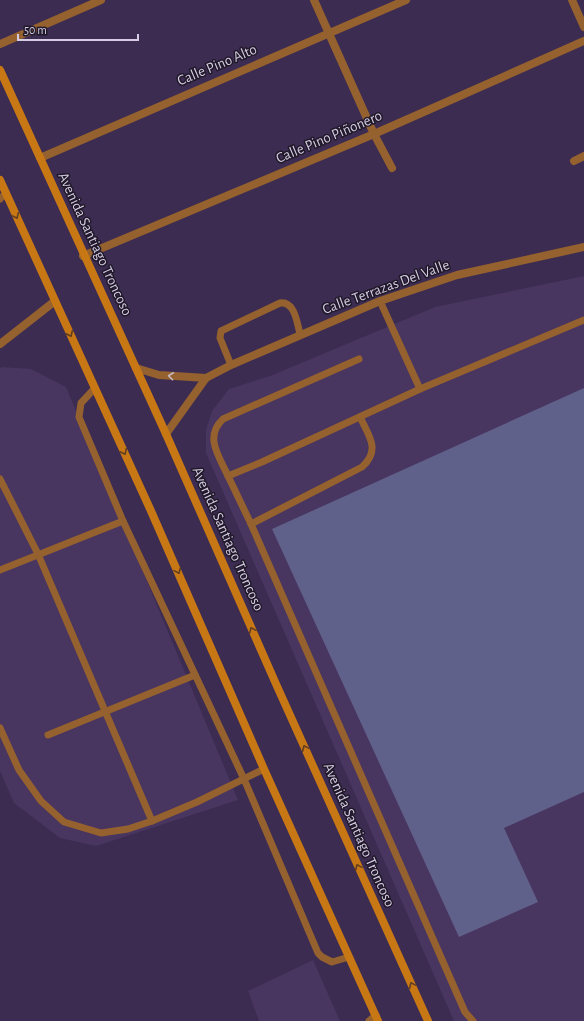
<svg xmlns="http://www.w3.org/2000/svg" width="584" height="1021" font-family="'Alegreya Sans',sans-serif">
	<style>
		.built { fill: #483560 }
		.building { fill: #5f618a }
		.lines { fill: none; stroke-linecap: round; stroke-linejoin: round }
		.service { stroke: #94612f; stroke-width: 7 }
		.minor { stroke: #94612f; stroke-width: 8 }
		.secondary { stroke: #c87715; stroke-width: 8 }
		.oneway { stroke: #633f21 }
		.oneway2 { stroke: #c8b7bf }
		.labels { text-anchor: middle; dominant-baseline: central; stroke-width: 3; stroke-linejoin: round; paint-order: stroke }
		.street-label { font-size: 15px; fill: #d5cce3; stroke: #201929 }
	</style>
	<rect width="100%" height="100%" fill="#3c2c51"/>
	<g class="built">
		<polygon points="584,276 584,1021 454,1021 206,453 206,430 212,411 229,389 270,376 435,307"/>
		<polygon points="2,367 31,369 66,387 238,800 96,846 60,838 14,803 0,771 0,369"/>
		<polygon points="313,960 340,1021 259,1021 248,991"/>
	</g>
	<polygon class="building" points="584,388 584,792 504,828 538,902 459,937 272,529"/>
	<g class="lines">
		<g class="service">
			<polyline points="0,199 6,193"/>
			<polyline points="380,301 420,389"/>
			<path d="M231 365 220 338 221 331 280 303C295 301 297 323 300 334"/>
			<polyline points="95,388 81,403 79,417 123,521 244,779 318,953 322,957 332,962 349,957"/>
			<path d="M228 476C219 456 204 437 223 419L359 359"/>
			<polyline points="0,479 38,554 152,821"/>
			<path d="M251 524 362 467C381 450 369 436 360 417"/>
			<polyline points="0,570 123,521"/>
			<polyline points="0,728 19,770 41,801 64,822 101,833 128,829 152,821 197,802 264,769"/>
			<polyline points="48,735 195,675"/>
			<polyline points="369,1021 376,1015"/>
			<polyline points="473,1021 465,1012 251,524 228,476 262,462 420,389 584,320"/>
		</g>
		<g class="minor">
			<polyline points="314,0 374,134 392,168"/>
			<polyline points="572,0 584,27"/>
			<polyline points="0,44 101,0"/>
			<polyline points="40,158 406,0"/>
			<polyline points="574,161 584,156"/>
			<polyline points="83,256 374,134 584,41"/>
			<polyline points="0,344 55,301"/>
			<polyline points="136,368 159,375 206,378"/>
			<polyline points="166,434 206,378 231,365 380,301 457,275 584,247"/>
		</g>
		<g class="secondary">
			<polyline points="0,70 166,434 276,684 428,1021"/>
			<polyline points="0,180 151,511 264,769 378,1021"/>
		</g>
	</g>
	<defs><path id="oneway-chevron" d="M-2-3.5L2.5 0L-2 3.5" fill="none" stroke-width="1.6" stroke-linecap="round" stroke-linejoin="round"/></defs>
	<g class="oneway">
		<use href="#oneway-chevron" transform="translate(16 216) rotate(66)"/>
		<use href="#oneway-chevron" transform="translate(70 334) rotate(65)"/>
		<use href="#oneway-chevron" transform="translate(124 452) rotate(65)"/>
		<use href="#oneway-chevron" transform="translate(178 571) rotate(66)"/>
		<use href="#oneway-chevron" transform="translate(252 630) rotate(-114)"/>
		<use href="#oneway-chevron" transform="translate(305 748) rotate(-114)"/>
		<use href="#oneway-chevron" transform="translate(358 867) rotate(-114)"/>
		<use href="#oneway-chevron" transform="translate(412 985) rotate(-114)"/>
	</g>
	<use class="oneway2" href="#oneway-chevron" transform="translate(171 376) rotate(-173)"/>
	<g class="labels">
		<g class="street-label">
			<text transform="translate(217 65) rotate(-23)">Calle Pino Alto</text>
			<text transform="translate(329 137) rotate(-23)">Calle Pino Piñonero</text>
			<text transform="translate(95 244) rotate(65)">Avenida Santiago Troncoso</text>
			<text transform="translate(386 287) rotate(-20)">Calle Terrazas Del Valle</text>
			<text transform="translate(228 539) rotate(66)">Avenida Santiago Troncoso</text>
			<text transform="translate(359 835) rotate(66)">Avenida Santiago Troncoso</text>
		</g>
	</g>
	<path d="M18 34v6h120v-6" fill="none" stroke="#d5cce3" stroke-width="2"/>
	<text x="24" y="34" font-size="12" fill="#d5cce3" stroke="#201929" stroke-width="3" paint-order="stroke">50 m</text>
</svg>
